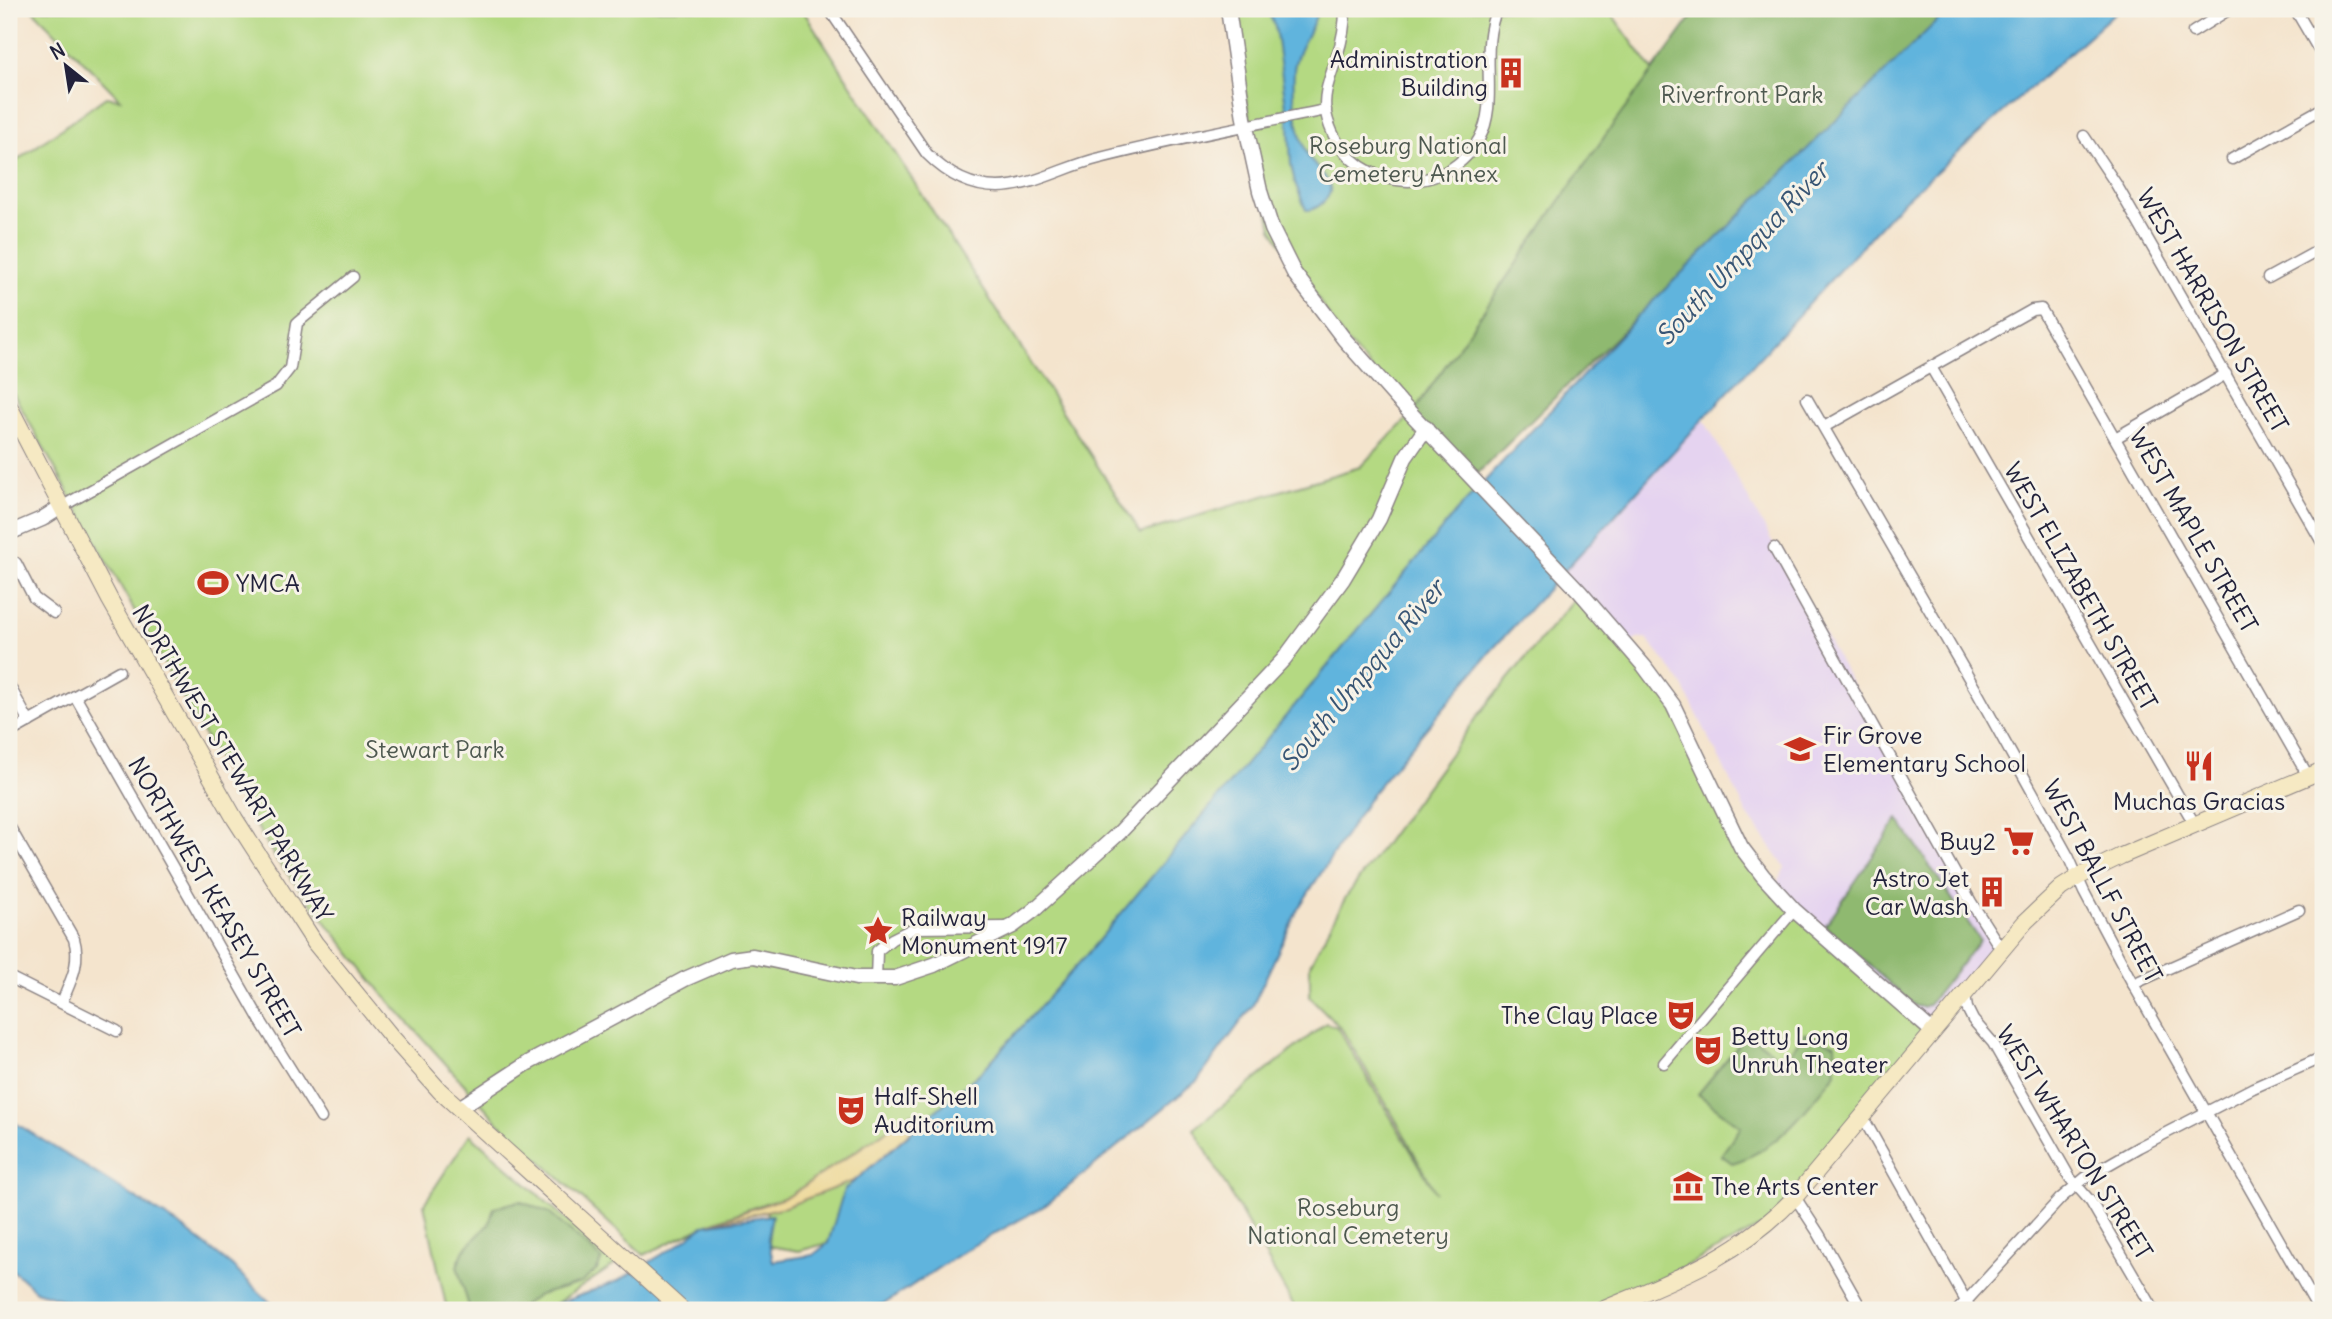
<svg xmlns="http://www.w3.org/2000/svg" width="2332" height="1319" font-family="Delius,sans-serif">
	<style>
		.built { fill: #e5d3f0 }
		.green { fill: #b4d982; stroke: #6b7e5e; stroke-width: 2 }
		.forest { fill: #8fb970; stroke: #586e56; stroke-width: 2 }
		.sand { fill: #eeda9e; stroke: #887e6c; stroke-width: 2 }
		.water { fill: #61b4dd; stroke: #426b8c; stroke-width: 2 }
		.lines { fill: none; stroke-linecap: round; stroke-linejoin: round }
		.minor-casing { stroke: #8b8384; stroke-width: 13 }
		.tertiary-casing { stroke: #8b8384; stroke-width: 17 }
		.secondary-casing { stroke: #8b8384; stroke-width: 18 }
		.minor { stroke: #fff; stroke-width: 10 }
		.tertiary { stroke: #fff; stroke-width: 14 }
		.secondary { stroke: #f6e9c3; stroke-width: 16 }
		.labels { text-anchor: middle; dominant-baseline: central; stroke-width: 6; stroke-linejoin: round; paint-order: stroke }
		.poi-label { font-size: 24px; fill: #22223b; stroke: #f7f3e8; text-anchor: start }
		.park-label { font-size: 24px; fill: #4e5950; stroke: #f7f3e8 }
		.street-label { font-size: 24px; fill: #22223b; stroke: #f7f3e8 }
		.water-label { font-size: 26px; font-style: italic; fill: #385574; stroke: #f7f3e8 }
	</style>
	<rect width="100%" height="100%" fill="#f7f3e8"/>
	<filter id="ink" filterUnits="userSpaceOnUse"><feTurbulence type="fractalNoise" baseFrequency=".0143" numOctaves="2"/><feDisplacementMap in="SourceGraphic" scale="14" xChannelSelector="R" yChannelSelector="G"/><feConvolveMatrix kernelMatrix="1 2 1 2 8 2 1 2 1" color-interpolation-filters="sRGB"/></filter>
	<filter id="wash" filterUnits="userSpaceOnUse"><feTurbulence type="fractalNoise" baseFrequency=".00686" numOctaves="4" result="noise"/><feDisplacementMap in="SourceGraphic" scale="28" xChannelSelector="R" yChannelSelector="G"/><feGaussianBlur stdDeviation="1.57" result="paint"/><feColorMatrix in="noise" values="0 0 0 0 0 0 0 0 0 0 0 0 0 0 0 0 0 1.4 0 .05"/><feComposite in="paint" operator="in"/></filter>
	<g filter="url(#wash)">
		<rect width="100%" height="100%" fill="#f4e4cd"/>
		<polygon class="built" points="1704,420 2001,949 1933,1032 1774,889 1785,867 1747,814 1682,684 1647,638 1637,639 1627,645 1563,574"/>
		<g class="green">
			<polygon points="32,9 802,9 1141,533 1360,467 1412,414 1344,339 1272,229 1228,9 1608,9 1653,71 1412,414 1518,526 1192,831 1088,953 983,1070 845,1190 828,1243 799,1251 769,1246 766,1203 708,1224 644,1255 498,1122 382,993 276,859 218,760 9,386 9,166 106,97 120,99"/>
			<polygon points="1580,592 1673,705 1754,864 1933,1032 1770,1222 1602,1310 1296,1310 1194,1129 1326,1023 1337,1027 1436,1193 1401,1129 1341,1028 1310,997 1310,964 1346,897 1480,713"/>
			<polygon points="470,1134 616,1264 549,1308 538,1310 447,1310 424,1204"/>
		</g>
		<g class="forest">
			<polygon points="1698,9 1950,9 1473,478 1412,414 1607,133"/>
			<polygon points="1898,819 1980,940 1930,1003 1923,1007 1915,1006 1825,926"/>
			<path d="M1748 1033 1784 1061 1805 1033 1835 1044 1836 1073C1807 1108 1778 1151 1732 1163L1721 1155 1741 1127 1698 1094Z"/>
			<polygon points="519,1201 548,1212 602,1259 597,1270 581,1283 539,1295 519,1308 470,1310 457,1266 464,1250 489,1224 494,1208"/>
		</g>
		<polygon class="sand" points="912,1113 915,1128 856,1180 785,1207 708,1224 789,1196"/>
		<g class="water">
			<path d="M1266 9H1316V16C1310 34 1295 52 1294 71 1292 98 1297 132 1308 156 1313 166 1333 181 1330 192 1327 202 1314 211 1306 210L1295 183 1291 165 1289 128 1275 26Z"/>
			<polygon points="1949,9 2119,9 1900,204 1491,651 1374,791 1298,909 1253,1005 1198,1080 1046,1205 967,1249 884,1304 859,1310 541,1310 618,1281 676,1246 705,1225 772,1215 768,1239 773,1261 813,1255 828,1243 844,1190 983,1070 1088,953 1456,512 1639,315"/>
			<polygon points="9,1119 182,1227 232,1266 278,1310 95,1310 36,1291 9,1267"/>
		</g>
	</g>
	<g filter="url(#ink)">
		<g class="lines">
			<g class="minor-casing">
				<g id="minor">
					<path d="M829 9 927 154C946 173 970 187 998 187 1035 186 1065 166 1100 158 1174 139 1250 125 1326 110"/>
					<path d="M1345 9C1345 24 1342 41 1337 56 1332 74 1322 93 1326 113 1342 189 1440 206 1479 139 1500 102 1478 51 1497 9"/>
					<polyline points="2295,9 2323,57"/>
					<polyline points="2193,32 2230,9"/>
					<polyline points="2084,136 2116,184 2323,544"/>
					<polyline points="2232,159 2323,108"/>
					<polyline points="2268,278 2323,248"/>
					<polyline points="1931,367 2195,825"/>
					<polyline points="1807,399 1977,692 2069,858 2084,892 2133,984 2319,1310"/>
					<polyline points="1824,427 2032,310 2041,309 2308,776"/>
					<polyline points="2117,437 2226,374"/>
					<polyline points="61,507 276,386 290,368 297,323 353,277"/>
					<polyline points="1774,548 1971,902 2001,949"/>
					<polyline points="9,566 16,563 34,598 54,613"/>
					<polyline points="9,685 29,722"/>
					<polyline points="75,696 260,1020 321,1118"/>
					<polyline points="9,733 119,671"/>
					<path d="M9 826 74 939C81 963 71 980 62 1002"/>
					<polyline points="9,977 117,1031"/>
					<polyline points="876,979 877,951 892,939 914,928 1008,927"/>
					<polyline points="2133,984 2299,910"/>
					<polyline points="1965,995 1967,1008 1973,1020 1993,1043 2070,1178 2091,1202 2154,1310"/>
					<polyline points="1664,1063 1794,910"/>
					<polyline points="1862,1116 1971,1310"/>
					<polyline points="1795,1197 1819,1234 1862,1310"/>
					<polyline points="1958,1310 2061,1198 2085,1178 2139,1147 2253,1088 2323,1057"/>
				</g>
			</g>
			<g class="tertiary-casing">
				<g id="tertiary">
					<polyline points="1228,9 1244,118 1260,191 1272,229 1294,273 1344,339 1400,402 1580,592 1644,666 1673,705 1741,847 1763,876 1794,910 1933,1032"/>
					<polyline points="9,533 42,519 61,507"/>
					<polyline points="459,1108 528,1063 685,979 731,959 753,956 856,978 895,978 934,965 1013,926 1033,911 1120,832 1284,659 1343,579 1379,519 1405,458 1426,428"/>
				</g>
			</g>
			<g class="secondary-casing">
				<g id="secondary">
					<polyline points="9,406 110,600 235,819 315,943 390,1035 440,1091 682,1310"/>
					<path d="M1602 1310C1676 1279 1738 1257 1795 1197L2025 922 2061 888 2078 877 2121 856 2323 770"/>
				</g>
			</g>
			<use href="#minor" class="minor"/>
			<use href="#tertiary" class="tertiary"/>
			<use href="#secondary" class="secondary"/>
		</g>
	</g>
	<defs>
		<g id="building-bare" transform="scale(2.415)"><path d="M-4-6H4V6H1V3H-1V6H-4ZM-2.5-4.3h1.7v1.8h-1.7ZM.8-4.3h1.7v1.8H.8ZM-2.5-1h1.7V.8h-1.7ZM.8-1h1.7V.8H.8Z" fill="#c8321e" stroke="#f7f3e8" stroke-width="2.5" paint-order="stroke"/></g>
		<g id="stadium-bare" transform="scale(2.415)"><path d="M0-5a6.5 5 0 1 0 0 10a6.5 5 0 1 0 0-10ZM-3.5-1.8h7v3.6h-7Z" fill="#c8321e" stroke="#f7f3e8" stroke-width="2.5" paint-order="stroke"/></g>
		<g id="school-bare" transform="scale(2.415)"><path d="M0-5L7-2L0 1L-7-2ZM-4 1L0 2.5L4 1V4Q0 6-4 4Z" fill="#c8321e" stroke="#f7f3e8" stroke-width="2.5" paint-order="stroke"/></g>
		<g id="restaurant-bare" transform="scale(2.415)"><path d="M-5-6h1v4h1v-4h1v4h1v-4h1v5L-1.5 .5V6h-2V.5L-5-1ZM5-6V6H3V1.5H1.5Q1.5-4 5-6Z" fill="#c8321e" stroke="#f7f3e8" stroke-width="2.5" paint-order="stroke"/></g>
		<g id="supermarket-bare" transform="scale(2.415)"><path d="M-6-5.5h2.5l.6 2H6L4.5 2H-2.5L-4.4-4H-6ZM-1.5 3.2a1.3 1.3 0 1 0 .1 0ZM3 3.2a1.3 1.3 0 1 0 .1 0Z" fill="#c8321e" stroke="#f7f3e8" stroke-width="2.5" paint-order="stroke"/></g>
		<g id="sight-bare" transform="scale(2.415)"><path d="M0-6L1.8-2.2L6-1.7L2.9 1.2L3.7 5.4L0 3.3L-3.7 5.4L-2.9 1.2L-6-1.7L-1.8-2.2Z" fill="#c8321e" stroke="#f7f3e8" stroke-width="2.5" paint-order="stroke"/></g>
		<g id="theatre-bare" transform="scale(2.415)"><path d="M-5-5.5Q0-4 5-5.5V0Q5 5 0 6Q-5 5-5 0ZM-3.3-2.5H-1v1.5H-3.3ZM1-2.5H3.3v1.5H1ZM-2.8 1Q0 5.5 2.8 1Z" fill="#c8321e" stroke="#f7f3e8" stroke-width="2.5" paint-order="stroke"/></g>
		<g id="museum-bare" transform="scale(2.415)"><path d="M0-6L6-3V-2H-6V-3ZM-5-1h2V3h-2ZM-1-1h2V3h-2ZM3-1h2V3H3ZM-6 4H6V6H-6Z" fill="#c8321e" stroke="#f7f3e8" stroke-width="2.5" paint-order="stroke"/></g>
	</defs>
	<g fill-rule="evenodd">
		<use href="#building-bare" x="1511" y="73"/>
		<use href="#stadium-bare" x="213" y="583"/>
		<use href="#school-bare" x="1800" y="749"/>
		<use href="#restaurant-bare" x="2199" y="766"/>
		<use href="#supermarket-bare" x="2019" y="841"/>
		<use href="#building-bare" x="1992" y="892"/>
		<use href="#sight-bare" x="878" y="931"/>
		<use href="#theatre-bare" x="1681" y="1015"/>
		<use href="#theatre-bare" x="1708" y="1050"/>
		<use href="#theatre-bare" x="851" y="1110"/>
		<use href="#museum-bare" x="1688" y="1186"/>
	</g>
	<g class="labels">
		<g class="poi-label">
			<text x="1488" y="59" text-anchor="end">Administration<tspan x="1488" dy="28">Building</tspan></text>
			<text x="236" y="583">YMCA</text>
			<text x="1823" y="735">Fir Grove<tspan x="1823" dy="28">Elementary School</tspan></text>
			<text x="2199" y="801" text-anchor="middle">Muchas Gracias</text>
			<text x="1996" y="841" text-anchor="end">Buy2</text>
			<text x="1969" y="878" text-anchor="end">Astro Jet<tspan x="1969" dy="28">Car Wash</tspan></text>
			<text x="901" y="917">Railway<tspan x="901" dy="28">Monument 1917</tspan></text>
			<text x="1658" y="1015" text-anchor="end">The Clay Place</text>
			<text x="1731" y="1036">Betty Long<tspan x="1731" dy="28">Unruh Theater</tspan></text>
			<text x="874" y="1096">Half-Shell<tspan x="874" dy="28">Auditorium</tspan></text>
			<text x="1711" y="1186">The Arts Center</text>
		</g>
		<g class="park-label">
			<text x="1742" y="94">Riverfront Park</text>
			<text x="1408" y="145">Roseburg National<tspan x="1408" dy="28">Cemetery Annex</tspan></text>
			<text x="435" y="749">Stewart Park</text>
			<text x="1348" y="1207">Roseburg<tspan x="1348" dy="28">National Cemetery</tspan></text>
		</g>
		<g class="street-label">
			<text transform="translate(2213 310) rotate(60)">WEST HARRISON STREET</text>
			<text transform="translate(2194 530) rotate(60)">WEST MAPLE STREET</text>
			<text transform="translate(2081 586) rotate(60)">WEST ELIZABETH STREET</text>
			<text transform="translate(233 763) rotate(59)">NORTHWEST STEWART PARKWAY</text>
			<text transform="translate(2103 881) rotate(62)">WEST BALLF STREET</text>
			<text transform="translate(215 897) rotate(60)">NORTHWEST KEASEY STREET</text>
			<text transform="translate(2075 1142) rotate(58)">WEST WHARTON STREET</text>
		</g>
		<g class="water-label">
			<text transform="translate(1742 253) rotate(-47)">South Umpqua River</text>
			<text transform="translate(1362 675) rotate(-50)">South Umpqua River</text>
		</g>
	</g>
	<rect width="2332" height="1319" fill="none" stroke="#f7f3e8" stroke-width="35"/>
	<g transform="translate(66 66) rotate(330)" stroke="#f7f3e8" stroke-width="5" paint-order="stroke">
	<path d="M0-5L12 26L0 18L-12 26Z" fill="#22223b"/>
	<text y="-10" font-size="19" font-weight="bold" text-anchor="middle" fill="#22223b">N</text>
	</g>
</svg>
